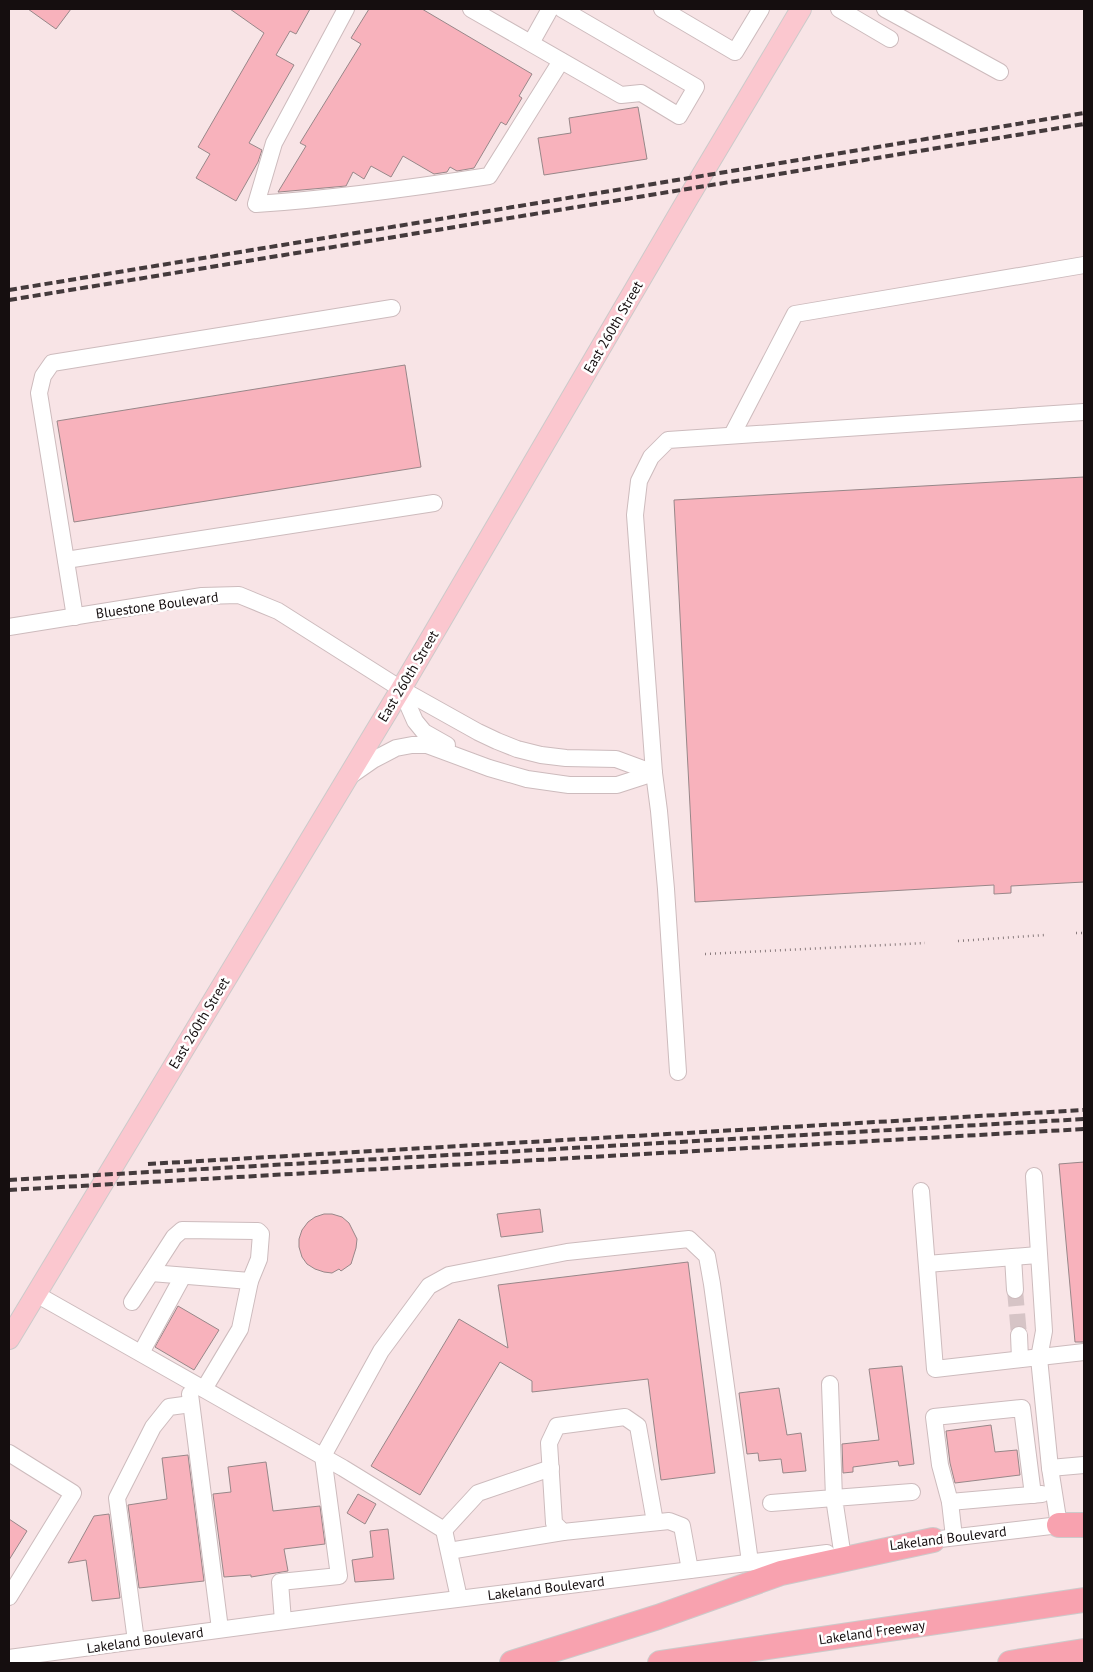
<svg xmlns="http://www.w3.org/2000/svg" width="1093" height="1672" font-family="'PT Sans',sans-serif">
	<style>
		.building { fill: #f8b2bc; stroke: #988789 }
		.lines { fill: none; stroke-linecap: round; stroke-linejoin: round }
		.minor-tunnel { stroke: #d6c4c6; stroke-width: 16; stroke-dasharray: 16 8; stroke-linecap: butt }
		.minor-casing { stroke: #cdbbbd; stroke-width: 18 }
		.major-casing { stroke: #cccaca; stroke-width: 22 }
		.highway-casing { stroke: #cccaca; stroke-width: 26 }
		.path { stroke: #897b7d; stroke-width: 2.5; stroke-dasharray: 1 4; stroke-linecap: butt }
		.minor { stroke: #fff; stroke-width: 16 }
		.major { stroke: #fbc7cf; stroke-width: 20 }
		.highway { stroke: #f8a2af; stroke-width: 24 }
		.rail { stroke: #443a3c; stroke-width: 4; stroke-dasharray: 8 4; stroke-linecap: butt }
		.labels { text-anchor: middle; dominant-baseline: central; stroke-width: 5; stroke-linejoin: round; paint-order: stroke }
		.street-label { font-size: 14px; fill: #150e0f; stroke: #fff }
	</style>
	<rect width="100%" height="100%" fill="#f8e4e6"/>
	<g class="building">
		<polygon points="28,9 71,9 56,29"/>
		<polygon points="230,9 310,9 296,34 290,31 276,55 294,65 249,143 262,150 258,162 236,201 196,178 210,154 198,147 264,33"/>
		<polygon points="369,9 422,9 532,74 519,96 522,98 506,125 501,122 474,168 457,171 450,167 447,172 434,174 403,156 391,177 371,166 364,179 353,172 346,186 279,192 278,192 306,146 300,143 361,44 351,38"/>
		<polygon points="638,107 647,159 544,175 538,138 571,133 569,118"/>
		<polygon points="405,365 421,467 74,522 57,421"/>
		<polygon points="1084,477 1084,882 1011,886 1011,893 994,894 994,885 695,902 674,500"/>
		<polygon points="1084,1162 1084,1342 1075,1342 1059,1164"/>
		<polygon points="540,1209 543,1232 501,1237 497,1214"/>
		<polygon points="324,1214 332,1214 342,1217 349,1223 357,1239 356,1248 351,1264 341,1271 339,1269 332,1273 324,1272 315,1269 307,1264 302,1257 299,1247 299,1239 302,1230 308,1222 315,1217"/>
		<polygon points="688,1262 715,1473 661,1480 648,1379 532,1392 532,1381 500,1362 420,1495 371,1466 459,1319 508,1348 498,1285"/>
		<polygon points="178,1306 219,1330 194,1370 155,1347"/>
		<polygon points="902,1366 914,1464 899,1466 898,1461 853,1467 853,1472 843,1473 842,1444 879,1440 869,1369"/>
		<polygon points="779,1388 787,1435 801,1433 806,1471 783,1473 781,1459 759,1461 758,1453 747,1454 739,1393"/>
		<polygon points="991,1425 995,1452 1017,1450 1020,1475 955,1483 950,1463 946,1431"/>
		<polygon points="188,1455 204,1581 139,1588 128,1505 167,1499 162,1458"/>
		<polygon points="266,1462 273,1511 320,1506 325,1544 284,1549 288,1571 251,1577 251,1575 224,1577 213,1494 231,1492 228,1467"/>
		<polygon points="358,1494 376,1504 365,1524 347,1513"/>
		<polygon points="109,1514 120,1598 92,1601 86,1560 68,1563 94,1516"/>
		<polygon points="9,1519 27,1531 9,1560"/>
		<polygon points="388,1529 394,1579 355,1582 352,1560 373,1557 370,1531"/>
	</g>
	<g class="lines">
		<polyline class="minor-tunnel" points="1015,1290 1019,1335"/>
		<g class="minor-casing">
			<g id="minor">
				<path d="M346 9 274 143 256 204C334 199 412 188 489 176L561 61"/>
				<polyline points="471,9 621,95 641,93 679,116 696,87 562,9"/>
				<polyline points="662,9 735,52 761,9"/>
				<polyline points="839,9 890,39"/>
				<polyline points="885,9 1000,72"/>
				<polyline points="531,43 550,9"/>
				<polyline points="732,435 795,314 1084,265"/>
				<polyline points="66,560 434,503"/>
				<polyline points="75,617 39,393 43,376 52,363 392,308"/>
				<polyline points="9,627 202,596 239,595 278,611 401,689 478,732 497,741 517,749 541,755 566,758 616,759 654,773"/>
				<polyline points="401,689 415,721 424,732 447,745"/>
				<polyline points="350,776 373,760 396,748 412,745 427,745 489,768 527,779 569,785 617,785 654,773"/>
				<polyline points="678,1072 666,889 659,811 654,773 635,515 639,481 651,457 668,440 1084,412"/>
				<polyline points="1034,1176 1044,1331 1039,1358 1050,1468 1059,1525"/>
				<polyline points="921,1191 935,1369 1084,1352"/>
				<polyline points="1013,1257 1015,1290"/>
				<polyline points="927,1264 1038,1255"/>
				<polyline points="151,1273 250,1281"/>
				<polyline points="36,1294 343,1468 444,1530 459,1598"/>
				<polyline points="132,1302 174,1237 182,1230 258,1231 261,1234 259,1259 250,1281 240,1329 204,1389"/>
				<polyline points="1019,1335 1020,1359"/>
				<polyline points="141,1353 183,1276"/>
				<polyline points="190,1394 220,1629"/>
				<polyline points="9,1453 73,1493 9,1597"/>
				<polyline points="1050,1468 1084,1465"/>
				<polyline points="950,1502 1042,1494"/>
				<polyline points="771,1503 834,1498 830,1384"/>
				<polyline points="655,1522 638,1426 625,1417 557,1426 549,1443 554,1523 563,1532 669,1521 682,1526 690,1570"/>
				<polyline points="444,1530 478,1493 551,1468"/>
				<polyline points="954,1537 950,1502 940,1465 934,1417 1022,1408 1033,1495"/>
				<polyline points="923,1541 1068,1524"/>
				<polyline points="449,1551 563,1532"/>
				<polyline points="842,1551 834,1498 912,1492"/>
				<polyline points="283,1621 280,1582 339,1576 323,1456 381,1351 429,1286 449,1275 567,1252 689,1239 707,1256 712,1284 750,1562"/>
				<polyline points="136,1641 117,1498 153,1427 169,1407 191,1404"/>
				<polyline points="9,1658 345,1613 827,1553"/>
			</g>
		</g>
		<g class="major-casing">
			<polyline id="major" points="9,1339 401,689 687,200 801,9"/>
		</g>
		<g class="highway-casing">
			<g id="highway">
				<polyline points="1059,1525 1084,1525"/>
				<polyline points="512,1663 658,1617 781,1573 933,1540"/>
				<polyline points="660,1663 1084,1600"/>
				<polyline points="1010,1663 1084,1651"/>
			</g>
		</g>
		<g class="path">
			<polyline points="1076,933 1084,933"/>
			<polyline points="958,941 1045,935"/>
			<polyline points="705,954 925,943"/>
		</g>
		<use href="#minor" class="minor"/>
		<use href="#major" class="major"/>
		<use href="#highway" class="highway"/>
		<g class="rail">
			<polyline points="9,290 1084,113"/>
			<polyline points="9,300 1084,124"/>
			<polyline points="148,1164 1084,1110"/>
			<polyline points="9,1180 1084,1119"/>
			<polyline points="9,1190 1084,1129"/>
		</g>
	</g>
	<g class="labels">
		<g class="street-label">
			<text transform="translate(613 327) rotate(-60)">East 260th Street</text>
			<text transform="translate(157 605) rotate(-8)">Bluestone Boulevard</text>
			<text transform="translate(408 676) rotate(-59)">East 260th Street</text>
			<text transform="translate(199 1023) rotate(-59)">East 260th Street</text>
			<text transform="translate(948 1538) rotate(-7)">Lakeland Boulevard</text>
			<text transform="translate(546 1588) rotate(-7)">Lakeland Boulevard</text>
			<text transform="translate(872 1632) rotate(-8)">Lakeland Freeway</text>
			<text transform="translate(145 1640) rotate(-8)">Lakeland Boulevard</text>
		</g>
	</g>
	<rect width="1093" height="1672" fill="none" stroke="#150e0f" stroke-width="20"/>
</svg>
